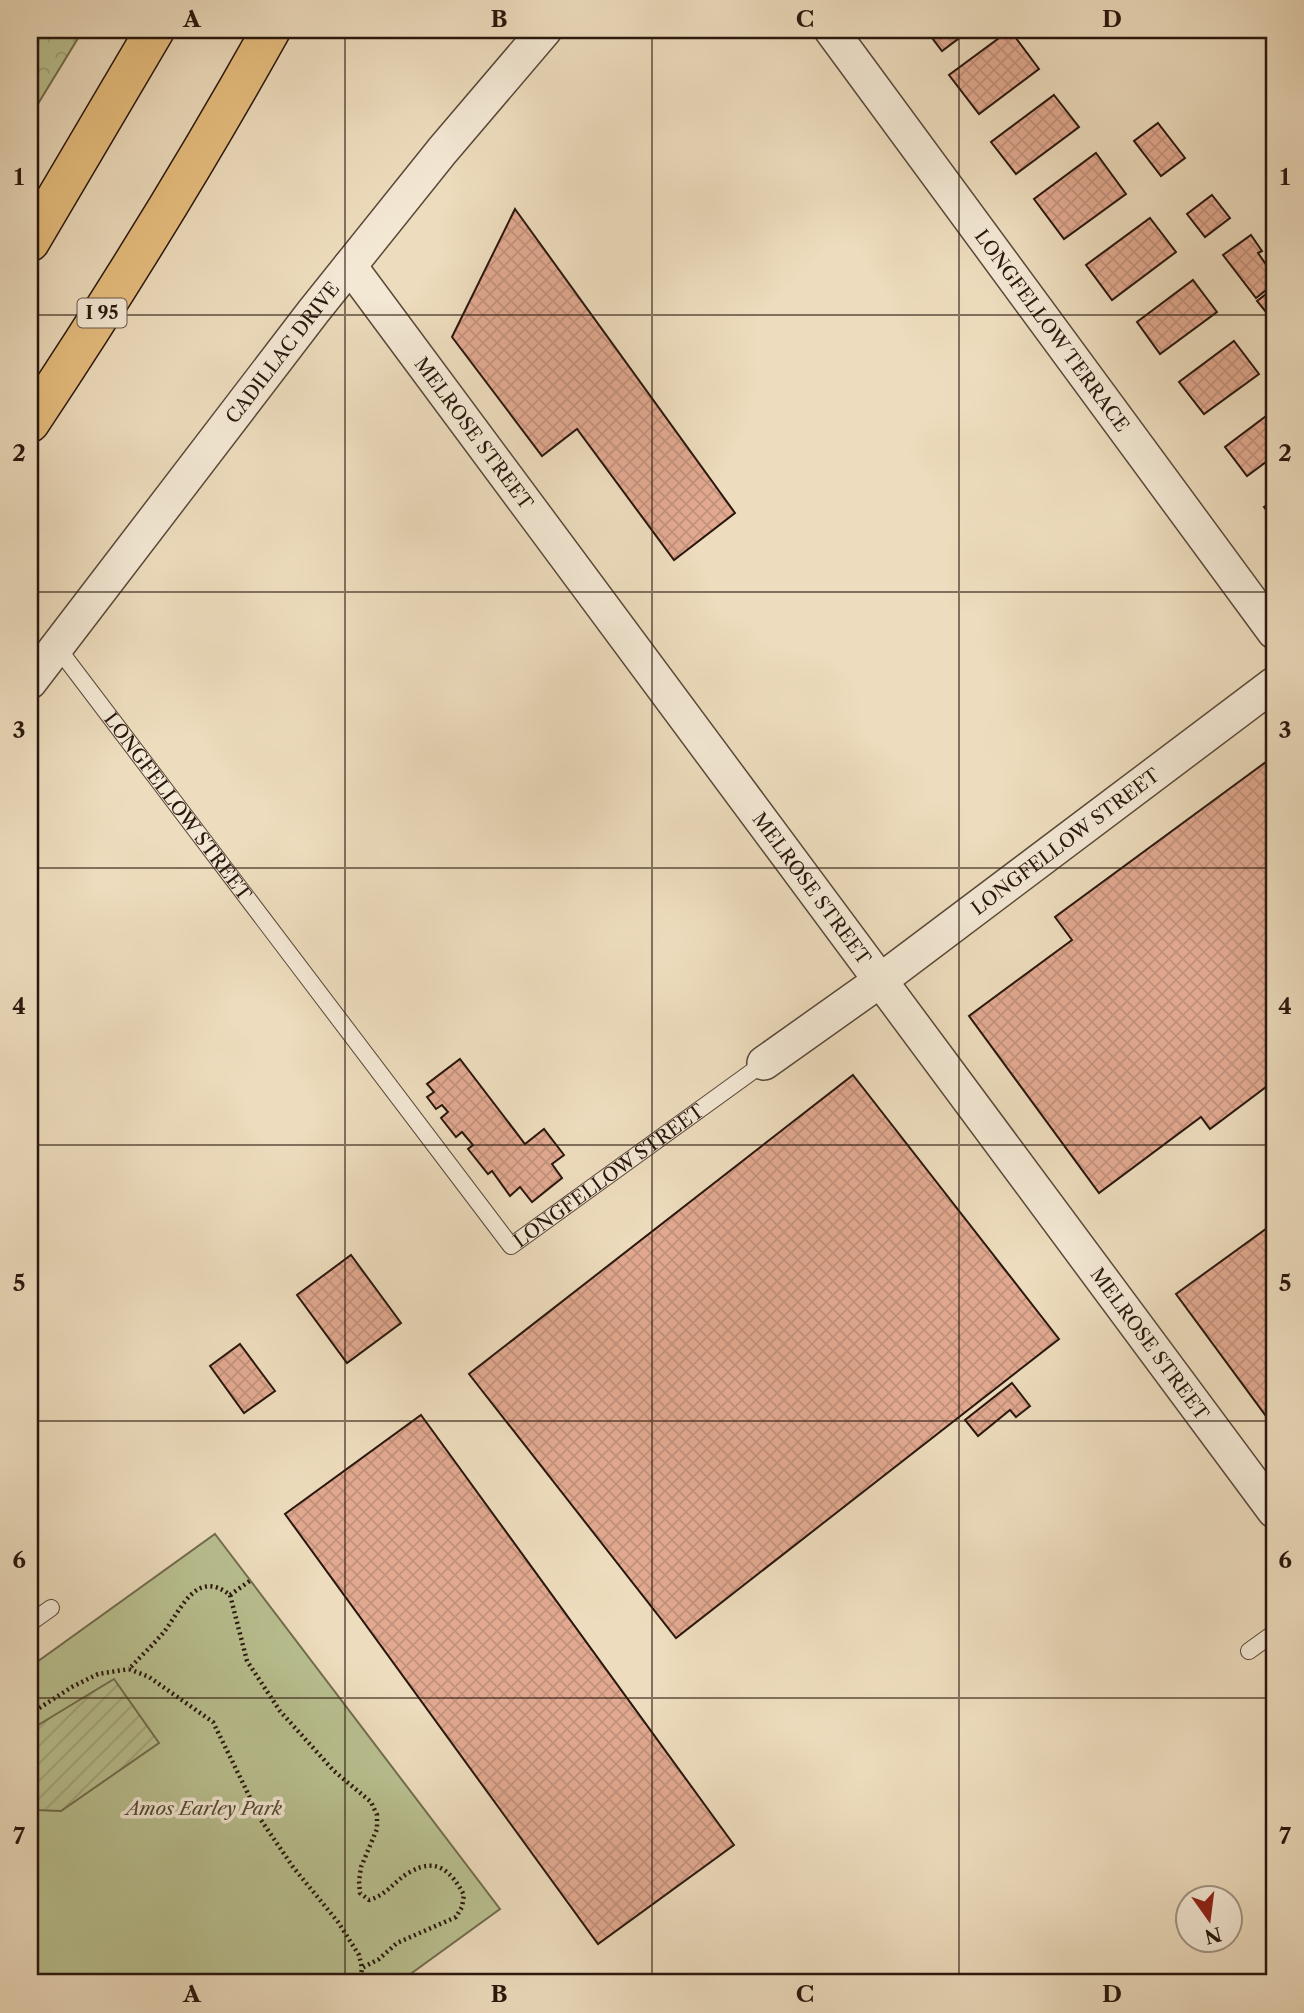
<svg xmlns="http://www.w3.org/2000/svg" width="1304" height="2013" font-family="'Libre Caslon Text',serif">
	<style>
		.forest { fill: url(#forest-crowns); stroke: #716c4e; stroke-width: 2 }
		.park { fill: #b9c090; stroke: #716c4e; stroke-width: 2 }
		.garden { fill: url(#garden-furrows); stroke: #716c4e; stroke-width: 2 }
		.building { fill: url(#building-cross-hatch); stroke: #29170d; stroke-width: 2 }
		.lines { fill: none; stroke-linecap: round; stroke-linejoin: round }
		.lane-casing { stroke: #5a4839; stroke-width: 18 }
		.street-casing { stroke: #5a4839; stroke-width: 36 }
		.highway-casing { stroke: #29170d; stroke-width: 41 }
		.path { stroke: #29170d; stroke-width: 4.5; stroke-dasharray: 2 3.5; stroke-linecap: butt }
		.lane { stroke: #f3e8d4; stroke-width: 16 }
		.street { stroke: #f3e8d4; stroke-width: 33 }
		.highway { stroke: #e6be7e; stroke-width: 38 }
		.grid { fill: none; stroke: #29170d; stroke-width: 2; stroke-opacity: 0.55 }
		.labels { text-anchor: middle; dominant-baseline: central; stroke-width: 7; stroke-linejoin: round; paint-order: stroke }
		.shield { fill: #f3e8d4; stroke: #665649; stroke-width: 2 }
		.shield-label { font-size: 18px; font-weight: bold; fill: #29170d }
		.street-label { font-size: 19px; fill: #29170d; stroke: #f3e8d4 }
		.park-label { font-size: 19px; font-style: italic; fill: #544a34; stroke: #f3e8d4 }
		.neatline { fill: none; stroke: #29170d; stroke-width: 2.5 }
		.grid-label { font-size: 23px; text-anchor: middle; font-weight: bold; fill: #29170d }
	</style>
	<defs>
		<pattern id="forest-crowns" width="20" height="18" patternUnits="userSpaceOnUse" patternTransform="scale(1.75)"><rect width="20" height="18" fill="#b9c090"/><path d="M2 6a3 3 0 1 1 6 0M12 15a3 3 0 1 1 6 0" fill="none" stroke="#9fa47b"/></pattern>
		<pattern id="garden-furrows" width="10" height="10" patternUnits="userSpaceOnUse" patternTransform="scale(1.75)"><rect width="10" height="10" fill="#b9c090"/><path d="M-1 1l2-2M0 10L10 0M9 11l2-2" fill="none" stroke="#9fa47b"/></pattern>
		<pattern id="building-cross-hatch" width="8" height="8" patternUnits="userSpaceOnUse" patternTransform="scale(1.75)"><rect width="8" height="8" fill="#e2a990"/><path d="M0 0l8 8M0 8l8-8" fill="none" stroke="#c2917b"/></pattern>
	</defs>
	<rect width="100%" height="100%" fill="#eddcbd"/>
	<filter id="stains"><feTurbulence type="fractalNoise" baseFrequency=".00286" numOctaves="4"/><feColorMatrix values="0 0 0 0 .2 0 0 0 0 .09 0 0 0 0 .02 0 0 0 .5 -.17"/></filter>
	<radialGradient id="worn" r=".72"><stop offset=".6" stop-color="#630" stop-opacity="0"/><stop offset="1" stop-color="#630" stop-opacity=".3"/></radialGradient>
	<polygon class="forest" points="32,30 83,30 30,117 30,34"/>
	<polygon class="park" points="215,1534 500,1909 398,1983 30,1983 30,1667"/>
	<polygon class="garden" points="114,1679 159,1743 61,1811 35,1810 30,1802 30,1730"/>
	<g class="building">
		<polygon points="926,30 970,30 942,51"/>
		<polygon points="1010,30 1039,69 979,114 949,75"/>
		<polygon points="1054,95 1079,127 1016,174 991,142"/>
		<polygon points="1158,123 1185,158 1161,176 1134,141"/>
		<polygon points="1096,153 1126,194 1064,239 1034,199"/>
		<polygon points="1212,195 1230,218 1205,237 1187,214"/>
		<polygon points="515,209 735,513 674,560 577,429 542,456 452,337"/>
		<polygon points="1150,218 1176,252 1112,300 1086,265"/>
		<polygon points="1251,235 1262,251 1258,253 1274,276 1274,284 1256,298 1223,255"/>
		<polygon points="1193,280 1217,312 1160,354 1137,322"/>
		<polygon points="1274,288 1274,308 1266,312 1257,301"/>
		<polygon points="1234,341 1259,374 1204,414 1179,382"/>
		<polygon points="1274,410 1274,456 1247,476 1225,447"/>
		<polygon points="1274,500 1274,520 1264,507"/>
		<polygon points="1274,756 1274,1081 1210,1129 1201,1117 1099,1193 969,1016 1072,940 1055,917"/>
		<polygon points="460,1059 525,1144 544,1129 564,1155 552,1164 562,1178 532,1202 520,1187 510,1196 492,1171 488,1174 468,1149 473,1145 462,1132 456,1137 441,1118 448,1112 442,1105 436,1109 427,1097 434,1092 427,1084"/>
		<polygon points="853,1075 1059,1339 676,1638 469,1374"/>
		<polygon points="1274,1223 1274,1427 1176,1294"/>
		<polygon points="351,1255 401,1323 347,1363 297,1295"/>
		<polygon points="240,1344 275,1391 244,1413 210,1366"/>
		<polygon points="1012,1383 1030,1406 1016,1417 1010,1410 978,1436 965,1420"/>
		<polygon points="421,1415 734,1845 598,1944 285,1514"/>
	</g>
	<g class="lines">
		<g class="lane-casing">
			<g id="lane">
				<path id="s1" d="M57 647 511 1246 764 1063"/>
				<polyline points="30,1623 51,1608"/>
				<polyline points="1249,1651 1274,1633"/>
			</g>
		</g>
		<g class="street-casing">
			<g id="street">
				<path id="s2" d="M831 30 1274 632"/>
				<path id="s3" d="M350 266 1274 1511"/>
				<path id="s4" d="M30 682 313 312 442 151 545 30"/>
				<path id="s5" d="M764 1063 881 980 1274 684"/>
			</g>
		</g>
		<g class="highway-casing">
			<g id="highway">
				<polyline points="30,242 155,30"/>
				<path d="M30 423C115 295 196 164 271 30"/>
			</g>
		</g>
		<g class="path">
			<polyline points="230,1595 251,1580"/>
			<polyline points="30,1714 72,1687 98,1674 129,1669"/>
			<path d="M360 1983 362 1968 379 1959 397 1943 456 1917 462 1907 464 1895C452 1873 438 1856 410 1872 394 1881 387 1895 369 1900L360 1893 359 1881 361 1867 377 1829V1815L371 1802 334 1771 280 1711 247 1661 230 1595C196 1568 181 1610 164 1632 153 1645 140 1657 129 1669L149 1677 213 1722 261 1820 293 1867 338 1922 359 1955 362 1968"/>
		</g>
		<use href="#lane" class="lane"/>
		<use href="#street" class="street"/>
		<use href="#highway" class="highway"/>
	</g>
	<path class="grid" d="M345 30V1983M652 30V1983M959 30V1983M30 315H1274M30 592H1274M30 868H1274M30 1145H1274M30 1421H1274M30 1698H1274"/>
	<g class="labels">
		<rect class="shield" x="77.5" y="298.5" width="49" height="29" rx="5"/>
		<g class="shield-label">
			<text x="102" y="313">I 95</text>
		</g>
		<g class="street-label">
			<text stroke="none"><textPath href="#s2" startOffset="373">LONGFELLOW TERRACE</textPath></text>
			<text stroke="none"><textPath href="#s4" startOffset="415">CADILLAC DRIVE</textPath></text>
			<text stroke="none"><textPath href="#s3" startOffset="208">MELROSE STREET</textPath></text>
			<text stroke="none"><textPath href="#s1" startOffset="200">LONGFELLOW STREET</textPath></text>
			<text stroke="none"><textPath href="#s5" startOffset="374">LONGFELLOW STREET</textPath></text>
			<text stroke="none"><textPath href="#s3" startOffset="775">MELROSE STREET</textPath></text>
			<text stroke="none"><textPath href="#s1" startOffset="872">LONGFELLOW STREET</textPath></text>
			<text stroke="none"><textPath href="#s3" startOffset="1342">MELROSE STREET</textPath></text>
		</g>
		<g class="park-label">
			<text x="204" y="1808">Amos Earley Park</text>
		</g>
	</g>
	<rect width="1304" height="2013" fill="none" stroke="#eddcbd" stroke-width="77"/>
	<g transform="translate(1209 1919) rotate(166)"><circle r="33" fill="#f3e8d4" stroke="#a29484" stroke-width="2"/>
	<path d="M0-5L12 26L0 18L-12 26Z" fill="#8f2418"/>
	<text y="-10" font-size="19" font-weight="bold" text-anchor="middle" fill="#29170d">N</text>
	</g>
	<rect x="38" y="38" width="1228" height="1936" class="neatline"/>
	<g class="grid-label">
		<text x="192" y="27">A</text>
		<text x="499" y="27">B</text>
		<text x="805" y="27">C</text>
		<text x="1112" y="27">D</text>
		<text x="19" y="185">1</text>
		<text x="1285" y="185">1</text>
		<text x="19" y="461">2</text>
		<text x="1285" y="461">2</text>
		<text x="19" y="738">3</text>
		<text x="1285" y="738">3</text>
		<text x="19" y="1014">4</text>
		<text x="1285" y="1014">4</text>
		<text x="19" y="1291">5</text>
		<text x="1285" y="1291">5</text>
		<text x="19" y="1568">6</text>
		<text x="1285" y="1568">6</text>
		<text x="19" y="1844">7</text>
		<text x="1285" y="1844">7</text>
		<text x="192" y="2002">A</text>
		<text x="499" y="2002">B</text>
		<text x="805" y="2002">C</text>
		<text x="1112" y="2002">D</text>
	</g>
	<rect width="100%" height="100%" filter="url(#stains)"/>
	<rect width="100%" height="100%" fill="url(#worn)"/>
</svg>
